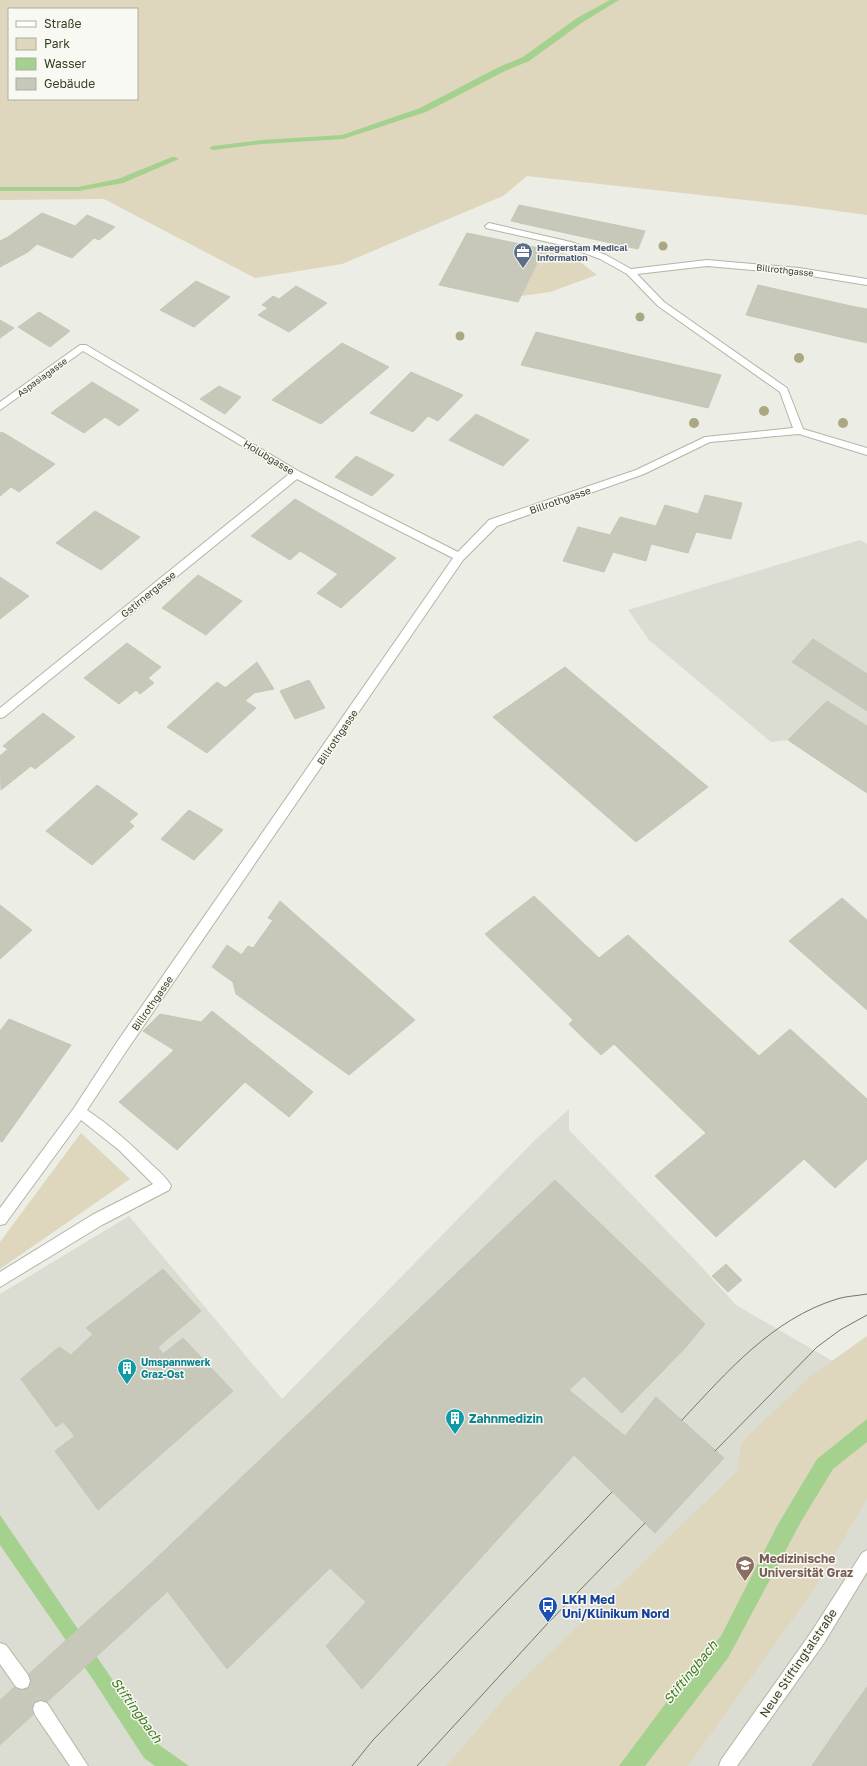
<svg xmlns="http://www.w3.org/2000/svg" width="867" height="1766" font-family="'Golos Text',sans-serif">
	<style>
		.built { fill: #dcddd2 }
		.green { fill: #ded6bd; fill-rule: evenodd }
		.water { fill: #a4d18d }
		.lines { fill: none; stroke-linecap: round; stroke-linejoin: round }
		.stream { fill: #a4d18d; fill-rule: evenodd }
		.building { fill: #c7c8b9; stroke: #c5c7b6 }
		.minor-tunnel { stroke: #c8cabd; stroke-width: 14; stroke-dasharray: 14 7; stroke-linecap: butt }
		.minor-casing { stroke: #b2b5a6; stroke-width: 2 }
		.minor { fill: #fff; fill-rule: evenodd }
		.tram { stroke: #737a5e; stroke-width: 1 }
		.tree { fill: #aba780 }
		.labels { text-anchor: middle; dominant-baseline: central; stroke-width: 3; stroke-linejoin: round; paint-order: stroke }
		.far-service-label { font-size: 9px; font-weight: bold; fill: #4e5e75; stroke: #f9f9f4; text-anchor: start }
		.far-street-label { font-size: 9px; fill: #383e23; stroke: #f9f9f4 }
		.street-label { font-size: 10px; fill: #383e23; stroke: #f9f9f4 }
		.culture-label { font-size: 10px; font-weight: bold; fill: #0d838f; stroke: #f9f9f4; text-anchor: start }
		.near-culture-label { font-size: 12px; font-weight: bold; fill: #0d838f; stroke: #f9f9f4; text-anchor: start }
		.near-education-label { font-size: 12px; font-weight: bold; fill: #785e54; stroke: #f9f9f4; text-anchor: start }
		.near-transit-label { font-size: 12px; font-weight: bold; fill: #164399; stroke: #f9f9f4; text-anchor: start }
		.near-street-label { font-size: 12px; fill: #383e23; stroke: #f9f9f4 }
		.near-water-label { font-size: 13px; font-style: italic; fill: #3c7a1e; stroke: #f9f9f4 }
	</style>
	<rect width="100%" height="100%" fill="#ecede4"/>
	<g class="built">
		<polygon points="860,540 867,544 867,793 788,740 771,742 649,640 628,610"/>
		<polygon points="569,1109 569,1130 697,1262 736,1305 843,1367 867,1348 867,1766 0,1766 0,1294 129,1216 282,1399 534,1141"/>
	</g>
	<g class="green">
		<path d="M0 0H867V215L801 206 527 176 503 196 342 264 255 278 104 199 0 200ZM9 9H137V99H9Z"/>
		<polygon points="544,249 571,255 597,275 550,292 521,296"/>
		<polygon points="81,1133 130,1179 0,1269 0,1242"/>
		<polygon points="867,1336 867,1419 817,1459 777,1526 721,1636 683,1680 619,1766 446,1766 510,1692 737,1471 741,1443 808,1378"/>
		<polygon points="867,1442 867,1499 815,1588 688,1766 645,1766 728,1658 802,1520 833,1469"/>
	</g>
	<g class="water">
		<polygon points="867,1419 867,1442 833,1469 802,1520 728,1658 645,1766 619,1766 683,1680 721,1636 777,1526 817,1459"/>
		<polygon points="0,1515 155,1742 189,1766 155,1766 144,1758 92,1678 0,1545"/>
	</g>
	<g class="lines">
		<g class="stream">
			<polygon points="610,0 619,0 583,22 529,61 505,71 426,112 343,139 262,144 213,150 209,148 213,146 262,140 342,135 420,108 499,67 523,57 577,18"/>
			<polygon points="172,157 175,157 179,159 123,183 78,191 0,191 0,187 78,187 118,179"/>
		</g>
	</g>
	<g class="building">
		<polygon points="519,205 645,231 638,249 511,221"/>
		<polygon points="42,213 75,226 87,215 115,227 99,240 94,238 72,258 37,244 28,252 8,237"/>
		<polygon points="467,233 544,249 518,302 439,285"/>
		<polygon points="8,237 28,252 0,267 0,241"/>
		<polygon points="196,281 230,297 194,327 160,310"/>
		<polygon points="758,285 851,306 840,337 746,315"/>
		<polygon points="296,286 327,303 289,332 258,315 268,308 262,305 273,296 279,299"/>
		<polygon points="851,306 867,309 867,343 840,337"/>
		<polygon points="39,312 70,331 50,347 18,327"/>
		<polygon points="0,320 14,328 0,338"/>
		<polygon points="536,332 628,354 614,386 521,365"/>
		<polygon points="342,343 389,367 321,424 272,400"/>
		<polygon points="628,354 721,375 708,408 614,386"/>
		<polygon points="411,372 463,395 438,421 428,416 413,432 370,413"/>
		<polygon points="92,382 139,410 119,426 105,417 84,433 51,413"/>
		<polygon points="219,386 241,397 225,414 200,399"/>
		<polygon points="476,414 529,440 503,466 449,440"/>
		<polygon points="2,432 55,464 19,492 11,487 0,496 0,433"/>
		<polygon points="356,456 394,475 372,496 335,477"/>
		<polygon points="705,495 742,503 731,539 696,532 688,553 651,544 646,561 613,552 604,572 563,561 578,527 610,535 620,517 656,526 665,505 698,514"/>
		<polygon points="295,499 396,558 341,608 317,593 338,574 300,551 290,560 251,536"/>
		<polygon points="95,511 140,537 101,570 56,543"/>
		<polygon points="198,575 242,601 206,635 162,608"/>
		<polygon points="0,577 29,596 0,619"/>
		<polygon points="813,639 867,674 867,711 792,662"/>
		<polygon points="127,643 161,667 148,678 154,683 140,694 136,690 119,704 84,678"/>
		<polygon points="257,662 274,689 254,693 245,701 225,688"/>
		<polygon points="565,667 708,787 636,842 493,717"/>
		<polygon points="309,680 325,708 295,719 280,691"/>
		<polygon points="217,682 256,708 207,753 167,727"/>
		<polygon points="827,701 867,726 867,793 788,740"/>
		<polygon points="43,713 75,737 35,769 31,766 1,790 0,756 8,749 3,746"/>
		<polygon points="97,785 138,814 129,822 134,826 92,865 46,831"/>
		<polygon points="189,810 223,830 194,860 161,839"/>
		<polygon points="534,896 599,958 628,935 759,1056 790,1029 867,1099 867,1159 835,1188 804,1159 716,1237 655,1176 706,1133 614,1044 601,1055 569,1024 573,1020 485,934"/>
		<polygon points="842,898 867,920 867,1010 789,941"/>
		<polygon points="280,901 415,1020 349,1075 236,994 233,982 239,971 232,968 248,946 253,948 273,920 268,918"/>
		<polygon points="0,905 32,930 0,959"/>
		<polygon points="227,945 242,955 232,968 239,971 233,982 212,967"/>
		<polygon points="212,1011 313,1092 289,1117 245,1082 177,1150 119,1102 174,1050 143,1031 160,1014 201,1022"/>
		<polygon points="9,1019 71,1045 2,1142 0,1141 0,1031"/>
		<polygon points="555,1180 705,1324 686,1347 622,1413 584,1376 569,1390 625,1436 656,1397 724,1458 655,1533 574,1455 362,1689 326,1646 366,1602 330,1568 227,1669 148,1566"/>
		<polygon points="726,1264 742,1280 728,1292 712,1276"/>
		<polygon points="163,1269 201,1311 158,1347 163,1354 183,1338 233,1391 98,1510 55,1451 75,1436 63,1422 56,1427 21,1379 59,1347 71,1355 93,1334 86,1328"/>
		<polygon points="148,1566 168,1591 0,1745 0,1700"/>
		<polygon points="867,1687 867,1766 812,1766 838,1728"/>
		<polygon points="867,1687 867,1766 812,1766 838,1728"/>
	</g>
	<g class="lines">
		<polyline class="minor-tunnel" points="22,1681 41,1709"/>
		<g class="minor-casing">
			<g id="minor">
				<path d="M489 223 571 242 606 255 631 269 707 260 799 268 867 279V285L799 274 707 266 637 274 664 302 787 388 803 429 867 448V455L799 434 710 442 644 474 497 526 463 560 127 1050 87 1110C111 1126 132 1145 152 1165 159 1171 167 1178 171 1186L169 1190 102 1225 0 1287V1272L92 1215 153 1184 119 1150 81 1120 5 1224 0 1225V1208L74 1108 117 1042 453 558 297 479 4 717 0 718V708L289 474 83 351 0 410V402L80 345H86L300 472 458 552 489 520 636 470 705 437 793 428 780 392 658 306 627 274 600 259 566 246 486 228 485 226Z"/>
				<polygon points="867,1550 867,1572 824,1643 737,1766 719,1766 721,1760 812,1631 862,1553"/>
				<polygon points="0,1643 6,1645 28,1675 30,1681 28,1687 22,1689 16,1687 0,1664"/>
				<polygon points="41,1701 47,1703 88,1766 70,1766 35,1715 33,1709 35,1703"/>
			</g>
		</g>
		<use href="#minor" class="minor"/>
		<g class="tram">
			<path d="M682 1420C727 1372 772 1319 837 1299 846 1296 857 1296 867 1294"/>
			<polyline points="715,1451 817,1347 840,1330 867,1315"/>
			<polyline points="352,1766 373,1740 612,1492"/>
			<polyline points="417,1766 548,1623 645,1523"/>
		</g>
	</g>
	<g class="tree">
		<circle cx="663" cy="246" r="4.5"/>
		<circle cx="640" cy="317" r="4.5"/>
		<circle cx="460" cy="336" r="4.5"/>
		<circle cx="799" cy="358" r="5"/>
		<circle cx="764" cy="411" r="5"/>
		<circle cx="694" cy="423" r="5"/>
		<circle cx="843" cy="423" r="5"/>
	</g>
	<defs>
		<g id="office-pin" transform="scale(1)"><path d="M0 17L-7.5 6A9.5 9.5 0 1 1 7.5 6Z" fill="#5c6f8a" stroke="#f9f9f4"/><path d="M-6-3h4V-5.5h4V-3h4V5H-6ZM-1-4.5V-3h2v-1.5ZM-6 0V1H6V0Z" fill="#fff"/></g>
		<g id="building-pin" transform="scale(1)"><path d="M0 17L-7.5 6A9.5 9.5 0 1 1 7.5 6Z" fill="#0f9aa8" stroke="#f9f9f4"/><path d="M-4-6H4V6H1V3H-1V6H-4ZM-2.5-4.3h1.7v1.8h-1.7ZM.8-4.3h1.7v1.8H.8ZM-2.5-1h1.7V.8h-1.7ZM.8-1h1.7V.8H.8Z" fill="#fff"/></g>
		<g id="university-pin" transform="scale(1)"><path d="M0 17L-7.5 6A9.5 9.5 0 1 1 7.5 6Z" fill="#8d6e63" stroke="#f9f9f4"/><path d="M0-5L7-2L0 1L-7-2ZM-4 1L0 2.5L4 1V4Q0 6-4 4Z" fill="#fff"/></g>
		<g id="bus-pin" transform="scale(1)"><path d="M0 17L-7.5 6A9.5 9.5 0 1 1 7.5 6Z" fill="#1a4fb4" stroke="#f9f9f4"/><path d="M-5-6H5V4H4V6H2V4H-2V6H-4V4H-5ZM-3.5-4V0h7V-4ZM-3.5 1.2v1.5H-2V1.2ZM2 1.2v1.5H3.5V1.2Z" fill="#fff"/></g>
	</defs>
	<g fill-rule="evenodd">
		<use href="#office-pin" x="523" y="252"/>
		<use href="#building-pin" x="127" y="1368"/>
		<use href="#building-pin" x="455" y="1418"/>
		<use href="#university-pin" x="745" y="1565"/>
		<use href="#bus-pin" x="548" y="1606"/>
	</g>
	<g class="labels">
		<g class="far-service-label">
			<text x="537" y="247">Haegerstam Medical<tspan x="537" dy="10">Information</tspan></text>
		</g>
		<g class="far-street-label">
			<text transform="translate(785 270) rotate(6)">Billrothgasse</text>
			<text transform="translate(42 377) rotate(-36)">Aspasiagasse</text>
		</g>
		<g class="street-label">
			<text transform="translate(269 457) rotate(31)">Holubgasse</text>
			<text transform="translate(560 500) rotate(-19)">Billrothgasse</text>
			<text transform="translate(148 594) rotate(-39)">Gstirnergasse</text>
			<text transform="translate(337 737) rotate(-56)">Billrothgasse</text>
			<text transform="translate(152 1003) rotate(-55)">Billrothgasse</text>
		</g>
		<g class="culture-label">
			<text x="141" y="1362">Umspannwerk<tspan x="141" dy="12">Graz-Ost</tspan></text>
		</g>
		<g class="near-culture-label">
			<text x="469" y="1418">Zahnmedizin</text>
		</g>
		<g class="near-education-label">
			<text x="759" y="1558">Medizinische<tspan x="759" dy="14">Universität Graz</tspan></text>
		</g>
		<g class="near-transit-label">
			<text x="562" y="1599">LKH Med<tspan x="562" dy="14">Uni/Klinikum Nord</tspan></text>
		</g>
		<g class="near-street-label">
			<text transform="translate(798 1663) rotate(-56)">Neue Stiftingtalstraße</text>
		</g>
		<g class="near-water-label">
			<text transform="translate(690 1672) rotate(-51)">Stiftingbach</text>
			<text transform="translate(137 1710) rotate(54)">Stiftingbach</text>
		</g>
	</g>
	<rect x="8" y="8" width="130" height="92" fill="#f9f9f4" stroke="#acaea0"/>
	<rect x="16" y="21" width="20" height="6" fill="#ffffff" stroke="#acaea0"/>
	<text x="44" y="28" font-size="12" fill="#383e23">Straße</text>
	<rect x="16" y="38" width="20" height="12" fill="#ded6bd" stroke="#acaea0"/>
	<text x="44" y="48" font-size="12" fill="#383e23">Park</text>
	<rect x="16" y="58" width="20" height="12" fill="#a4d18d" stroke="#acaea0"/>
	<text x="44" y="68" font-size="12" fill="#383e23">Wasser</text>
	<rect x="16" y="78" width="20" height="12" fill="#c7c8b9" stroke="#acaea0"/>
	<text x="44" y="88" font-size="12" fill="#383e23">Gebäude</text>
</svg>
